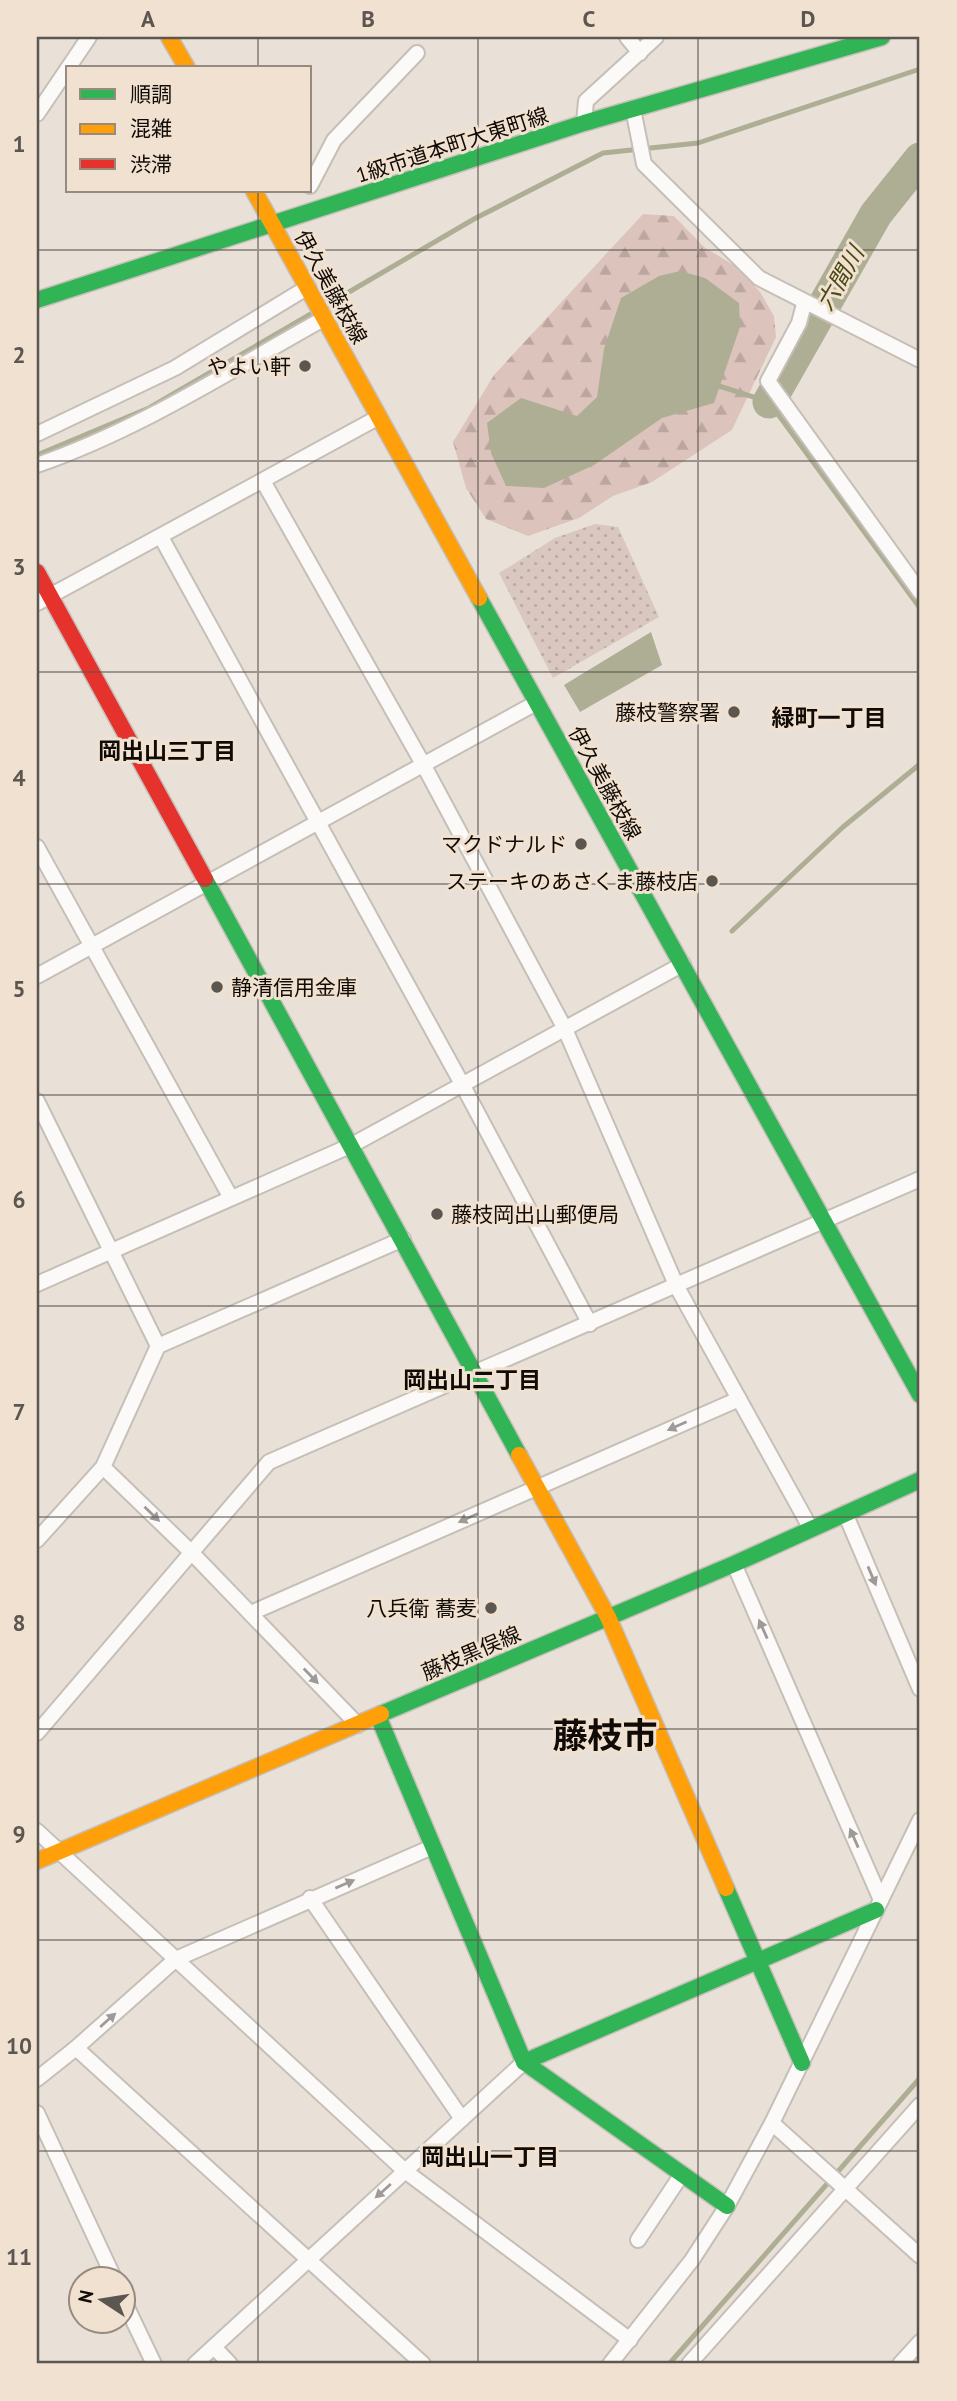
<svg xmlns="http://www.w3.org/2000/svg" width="957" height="2401" font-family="'PT Sans','Noto Sans JP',sans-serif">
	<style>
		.grass { fill: url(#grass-dots) }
		.forest { fill: url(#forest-firs) }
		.water { fill: #aeae95 }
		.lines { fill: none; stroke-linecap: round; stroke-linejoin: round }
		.stream { stroke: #aeae95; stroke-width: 5 }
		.river { stroke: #aeae95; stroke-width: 33 }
		.street-casing { stroke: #c5bfb8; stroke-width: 18 }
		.fast-casing { stroke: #c5bfb8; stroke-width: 19 }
		.slow-casing { stroke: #c5bfb8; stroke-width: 19 }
		.jam-casing { stroke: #c5bfb8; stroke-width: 19 }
		.street { stroke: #fcfaf9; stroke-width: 14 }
		.fast { stroke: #30b455; stroke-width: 16 }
		.slow { stroke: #ff9f0a; stroke-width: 16 }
		.jam { stroke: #e5322d; stroke-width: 16 }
		.oneway { fill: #9e9a98 }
		.grid { fill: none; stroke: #5c5650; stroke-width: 2; stroke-opacity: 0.55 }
		.poi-dot { fill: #5c5650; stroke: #f1e1d0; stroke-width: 2.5 }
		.labels { text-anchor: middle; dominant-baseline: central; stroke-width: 6; stroke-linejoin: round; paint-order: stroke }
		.street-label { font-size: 21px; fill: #100b06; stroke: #f1e1d0 }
		.poi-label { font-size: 21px; fill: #100b06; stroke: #f1e1d0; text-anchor: end }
		.water-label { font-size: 23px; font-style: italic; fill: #474912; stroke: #f1e1d0 }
		.neighbourhood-label { font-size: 23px; font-weight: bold; fill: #100b06; stroke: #f1e1d0 }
		.town-label { font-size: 35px; font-weight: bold; fill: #100b06; stroke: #f1e1d0 }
		.neatline { fill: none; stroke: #5c5650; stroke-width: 2.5 }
		.grid-label { font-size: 23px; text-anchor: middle; font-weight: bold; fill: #5c5650 }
	</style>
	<defs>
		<pattern id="grass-dots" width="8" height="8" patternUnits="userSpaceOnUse" patternTransform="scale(1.75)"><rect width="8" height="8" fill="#d9c7c0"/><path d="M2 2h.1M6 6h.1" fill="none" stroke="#b9aaa4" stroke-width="1.8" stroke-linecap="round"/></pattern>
		<pattern id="forest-firs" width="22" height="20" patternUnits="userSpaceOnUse" patternTransform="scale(1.75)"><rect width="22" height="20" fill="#dcc4bc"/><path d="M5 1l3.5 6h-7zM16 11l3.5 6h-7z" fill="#bca7a0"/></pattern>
	</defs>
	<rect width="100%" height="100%" fill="#e9e1d8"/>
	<polygon class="grass" points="595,524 618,527 659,617 553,678 499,573 555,538"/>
	<polygon class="forest" points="643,214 674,216 704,247 740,269 760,292 774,316 776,337 732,430 652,482 613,496 579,518 528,536 486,519 466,488 453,442 494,375"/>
	<g class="water">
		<polygon points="680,271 705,278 739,303 740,327 714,403 662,418 594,465 544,488 506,486 491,453 487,423 521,398 577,416 597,397 604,349 621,298 659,276"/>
		<polygon points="651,632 662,665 580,712 564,685"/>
	</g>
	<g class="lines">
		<g class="stream">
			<polyline points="325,306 474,219 603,153 698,143 920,69"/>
			<polyline points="716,385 769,402 920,608"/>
			<polyline points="37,455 149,408 316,311"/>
			<polyline points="732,931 843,827 920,764"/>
			<polyline points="669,2364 920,2078"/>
		</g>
		<polyline class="river" points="769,402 876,214 920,159"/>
		<g class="street-casing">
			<g id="street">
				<polyline points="627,37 640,53"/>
				<polyline points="633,109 644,164 759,278 920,360"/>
				<polyline points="37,114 89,37"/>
				<polyline points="584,123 586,101 656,37"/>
				<polyline points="310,186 334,140 417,53"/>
				<polyline points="804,304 799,323 768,381 920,592"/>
				<polyline points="37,434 175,368 308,287"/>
				<path d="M37 465C139 430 231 370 325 318"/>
				<polyline points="263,481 423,764 565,1029 677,1287 811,1529"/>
				<polyline points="161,537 462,1084 590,1324"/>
				<polyline points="37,603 379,417"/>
				<polyline points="37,847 231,1198"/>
				<polyline points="37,976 536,703"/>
				<polyline points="37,1101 158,1346"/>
				<polyline points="37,1284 352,1145 683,964"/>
				<polyline points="103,1467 191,1552 358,1725"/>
				<polyline points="845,1513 920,1689"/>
				<polyline points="37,1540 103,1467 158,1346 403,1239"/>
				<polyline points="734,1564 881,1900"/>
				<polyline points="251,1613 739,1399"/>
				<polyline points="37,1733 269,1462 920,1179"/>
				<polyline points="37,1831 405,2171 630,2340"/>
				<polyline points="310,1898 462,2119"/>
				<polyline points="76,2048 423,2364"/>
				<polyline points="37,2079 76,2048 176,1959 432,1847"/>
				<polyline points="37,2113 114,2278"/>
				<polyline points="772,2123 920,2256"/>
				<polyline points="638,2240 682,2174"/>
				<polyline points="122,2297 154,2364"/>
				<polyline points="214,2347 230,2364"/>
				<polyline points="195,2364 524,2062"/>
				<polyline points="610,2364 692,2260 727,2206 772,2123 920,1820"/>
				<polyline points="689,2364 920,2105"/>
				<polyline points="900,2364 920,2342"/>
			</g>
		</g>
		<g class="fast-casing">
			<g id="fast">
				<polyline points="37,300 584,123 882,37"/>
				<polyline points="479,598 920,1395"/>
				<polyline points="205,879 519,1455"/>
				<polyline points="381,1714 734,1564 920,1480"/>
				<polyline points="378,1716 524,2062 727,2206"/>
				<polyline points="726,1888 802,2063"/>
				<polyline points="524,2062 876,1910"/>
			</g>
		</g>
		<g class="slow-casing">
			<g id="slow">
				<polyline points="169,37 187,68"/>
				<polyline points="254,191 479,598"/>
				<polyline points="519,1455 608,1617 726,1888"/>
				<polyline points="37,1861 381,1714"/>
			</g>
		</g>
		<g class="jam-casing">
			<polyline id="jam" points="37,572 205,879"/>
		</g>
		<use href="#street" class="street"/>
		<use href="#fast" class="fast"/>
		<use href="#slow" class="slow"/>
		<use href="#jam" class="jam"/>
	</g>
	<defs><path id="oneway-solid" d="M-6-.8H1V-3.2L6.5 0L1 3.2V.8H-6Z" transform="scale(1.75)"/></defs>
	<g class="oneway">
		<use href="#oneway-solid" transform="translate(677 1426) rotate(156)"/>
		<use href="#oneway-solid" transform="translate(152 1514) rotate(44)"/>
		<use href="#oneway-solid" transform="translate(468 1518) rotate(156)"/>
		<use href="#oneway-solid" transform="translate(872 1576) rotate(67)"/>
		<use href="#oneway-solid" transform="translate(763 1629) rotate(-114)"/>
		<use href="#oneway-solid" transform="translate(311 1676) rotate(46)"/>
		<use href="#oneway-solid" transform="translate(854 1838) rotate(-114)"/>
		<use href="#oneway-solid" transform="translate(345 1884) rotate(-23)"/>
		<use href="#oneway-solid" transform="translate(108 2020) rotate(-42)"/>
		<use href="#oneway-solid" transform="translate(383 2191) rotate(138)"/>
	</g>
	<path class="grid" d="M258 37V68M478 37V2364M698 37V2364M258 191V2364M37 250H920M37 461H920M37 672H920M37 884H920M37 1095H920M37 1306H920M37 1517H920M37 1729H920M37 1940H920M37 2151H920"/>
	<g class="poi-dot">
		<circle cx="305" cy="366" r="7"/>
		<circle cx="734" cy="712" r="7"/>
		<circle cx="581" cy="844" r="7"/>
		<circle cx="712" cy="881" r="7"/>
		<circle cx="217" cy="987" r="7"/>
		<circle cx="437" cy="1214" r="7"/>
		<circle cx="491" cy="1608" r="7"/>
	</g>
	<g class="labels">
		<g class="street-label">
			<text transform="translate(452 145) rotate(-18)">1級市道本町大東町線</text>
			<text transform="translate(331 287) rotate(61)">伊久美藤枝線</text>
			<text transform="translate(605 783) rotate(61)">伊久美藤枝線</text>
			<text transform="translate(471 1653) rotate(-23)">藤枝黒俣線</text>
		</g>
		<g class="poi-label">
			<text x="291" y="366">やよい軒</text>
			<text x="720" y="712">藤枝警察署</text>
			<text x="567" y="844">マクドナルド</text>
			<text x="698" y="881">ステーキのあさくま藤枝店</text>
			<text x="231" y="987" text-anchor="start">静清信用金庫</text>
			<text x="451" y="1214" text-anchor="start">藤枝岡出山郵便局</text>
			<text x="477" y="1608">八兵衛 蕎麦</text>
		</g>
		<g class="water-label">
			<text transform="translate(840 278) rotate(-60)">六間川</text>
		</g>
		<g class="neighbourhood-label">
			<text x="829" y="717">緑町一丁目</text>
			<text x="167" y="750">岡出山三丁目</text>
			<text x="472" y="1379">岡出山二丁目</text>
			<text x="490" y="2156">岡出山一丁目</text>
		</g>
		<g class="town-label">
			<text x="605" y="1735">藤枝市</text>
		</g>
	</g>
	<rect width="957" height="2401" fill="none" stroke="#f1e1d0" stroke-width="77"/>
	<rect x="66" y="66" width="245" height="126" fill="#f1e1d0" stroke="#978b7f" stroke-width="2"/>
	<rect x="80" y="89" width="35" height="10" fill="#30b455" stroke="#978b7f" stroke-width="2"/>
	<text x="130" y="102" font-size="21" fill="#100b06">順調</text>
	<rect x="80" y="124" width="35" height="10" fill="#ff9f0a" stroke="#978b7f" stroke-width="2"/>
	<text x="130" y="136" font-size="21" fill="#100b06">混雑</text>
	<rect x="80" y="159" width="35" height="10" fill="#e5322d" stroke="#978b7f" stroke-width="2"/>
	<text x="130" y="172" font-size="21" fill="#100b06">渋滞</text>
	<g transform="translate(102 2300) rotate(282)"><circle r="33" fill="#f1e1d0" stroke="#978b7f" stroke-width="2"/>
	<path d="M0-5L12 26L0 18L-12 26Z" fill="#5c5650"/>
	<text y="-10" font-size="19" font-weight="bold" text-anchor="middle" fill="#100b06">N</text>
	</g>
	<rect x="38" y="38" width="880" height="2324" class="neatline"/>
	<g class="grid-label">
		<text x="148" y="27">A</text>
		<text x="368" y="27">B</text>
		<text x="589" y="27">C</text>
		<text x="808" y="27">D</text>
		<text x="19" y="152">1</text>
		<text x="19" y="363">2</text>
		<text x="19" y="575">3</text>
		<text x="19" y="786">4</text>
		<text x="19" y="997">5</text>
		<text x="19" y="1208">6</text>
		<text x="19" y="1420">7</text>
		<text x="19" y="1631">8</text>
		<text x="19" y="1842">9</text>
		<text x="19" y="2054">10</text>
		<text x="19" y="2265">11</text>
	</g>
</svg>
